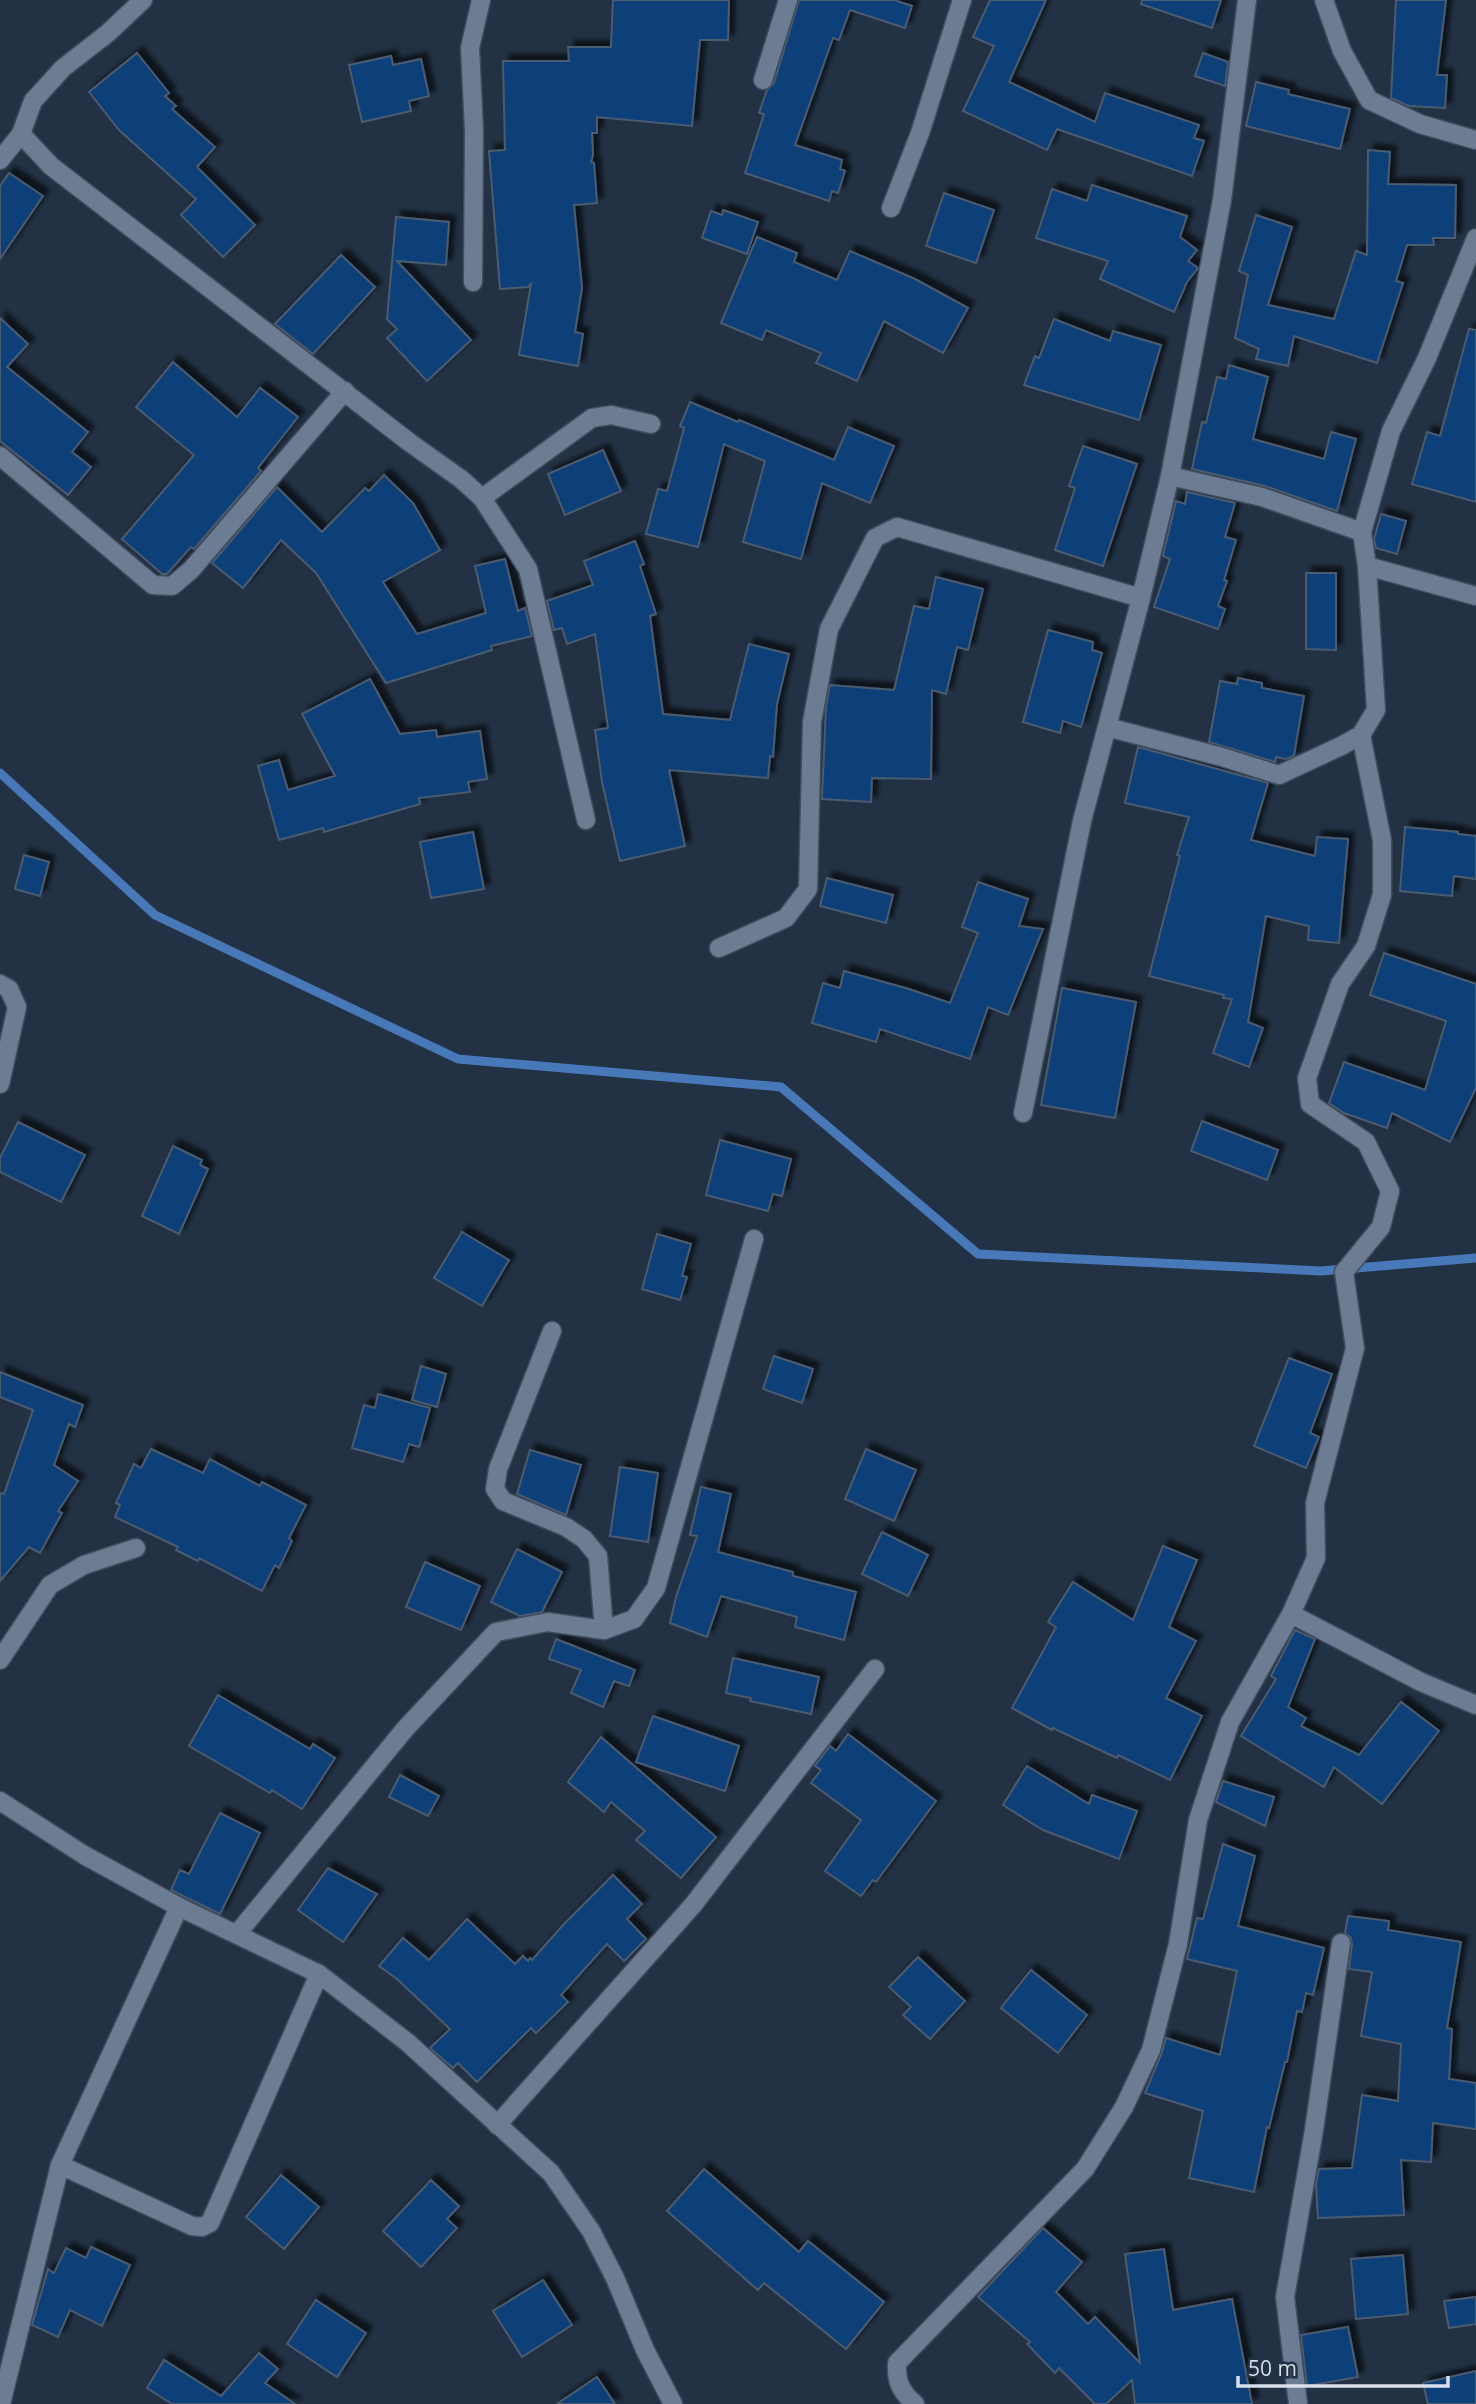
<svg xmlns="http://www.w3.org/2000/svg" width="1476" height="2404" font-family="'Open Sans',sans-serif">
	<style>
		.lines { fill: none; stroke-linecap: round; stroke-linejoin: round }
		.stream { stroke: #4778b7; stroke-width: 9 }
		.building { fill: #0a3f78; stroke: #4b5b70; stroke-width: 2; filter: url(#shadow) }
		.minor-casing { stroke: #404c5b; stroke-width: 21 }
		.minor { stroke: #6c7d93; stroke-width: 18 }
	</style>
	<defs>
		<filter id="shadow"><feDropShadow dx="6" dy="-6" stdDeviation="2" flood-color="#0009"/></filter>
	</defs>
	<rect width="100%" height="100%" fill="#223143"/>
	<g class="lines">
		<polyline class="stream" points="0,773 155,915 458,1059 781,1087 978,1254 1321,1271 1476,1258"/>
	</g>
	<g class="building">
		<polygon points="613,0 729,0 728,40 700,40 692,126 597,117 597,133 592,133 593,155 591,162 594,163 597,203 574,205 582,288 575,332 583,334 578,366 519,355 531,284 528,287 500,289 489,151 505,150 503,61 569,61 568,47 611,47"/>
		<polygon points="799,0 894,0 912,6 905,28 850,10 839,40 833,38 795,145 842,160 840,169 845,171 838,193 832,191 829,201 745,173 764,114 759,113 767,90 774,83"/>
		<polygon points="990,0 1046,0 1009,82 1095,122 1105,93 1199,125 1194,138 1204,141 1192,176 1057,129 1047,150 963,111 994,46 973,37"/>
		<polygon points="1142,0 1221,0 1212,28 1141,4"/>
		<polygon points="1396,0 1446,0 1437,75 1447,75 1445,108 1409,106 1391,98"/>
		<polygon points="137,53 169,93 165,96 176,106 172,109 215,147 197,167 255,225 223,257 181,215 196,199 119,130 89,92"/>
		<polygon points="1203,53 1228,62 1225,86 1195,76"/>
		<polygon points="391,56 393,65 421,59 429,96 409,101 411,111 362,122 349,65"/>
		<polygon points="1256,82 1289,90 1288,94 1350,109 1340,149 1246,126"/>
		<polygon points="1368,150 1390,152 1388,184 1456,185 1455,238 1433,238 1434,245 1407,245 1396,281 1403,283 1377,363 1294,336 1288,366 1256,359 1259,349 1235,338 1248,275 1239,271 1256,215 1292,227 1268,305 1334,319 1356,251 1367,255"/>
		<polygon points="9,173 43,196 0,259 0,186"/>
		<polygon points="1092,185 1187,216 1180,237 1197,250 1188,261 1198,268 1187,282 1174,312 1100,279 1108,261 1036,238 1052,189 1087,201"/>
		<polygon points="944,193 994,210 976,263 926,246"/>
		<polygon points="723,210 758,222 747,254 702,238 711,211 722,215"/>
		<polygon points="396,217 449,222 446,265 397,261 471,340 427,381 387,338 397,329 387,319"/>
		<polygon points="757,237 797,253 794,262 837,280 850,251 915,279 968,308 943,353 884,321 857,381 816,363 821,353 766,330 762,340 721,323"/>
		<polygon points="341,255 375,287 313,354 275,324"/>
		<polygon points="0,318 28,344 7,367 88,432 72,452 91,467 68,495 0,441"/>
		<polygon points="1054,319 1110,341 1113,331 1161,345 1139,420 1024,385 1035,356 1039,358"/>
		<polygon points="1469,329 1476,330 1476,502 1412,484 1427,432 1440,436"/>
		<polygon points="173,362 237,417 260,388 298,417 258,468 261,471 194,549 191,547 167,574 162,574 122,539 194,455 136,407"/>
		<polygon points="1229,365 1268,377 1253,439 1324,459 1331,432 1356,439 1337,511 1265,486 1192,469 1202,422 1206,423 1217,377 1226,379"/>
		<polygon points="690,402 738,422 739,420 834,460 848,427 894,446 870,503 822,483 801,559 743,542 765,461 724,444 698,547 646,534 658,489 667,491 684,428 680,426"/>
		<polygon points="1083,446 1137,464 1103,566 1055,550 1075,488 1069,486"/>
		<polygon points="603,450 621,491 565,515 548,474"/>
		<polygon points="384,475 413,503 440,550 383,582 417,634 486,613 475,566 505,559 518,611 525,608 532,636 491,646 492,650 386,683 316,573 281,540 243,588 212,563 277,487 322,532 365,488 369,491"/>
		<polygon points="1187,492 1235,503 1225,537 1236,540 1224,580 1227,581 1218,606 1225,609 1218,629 1154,607 1170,559 1163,556 1176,501 1185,504"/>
		<polygon points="1381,514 1406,521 1397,554 1376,548 1374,539"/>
		<polygon points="635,541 644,564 640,566 656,614 650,616 663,714 730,720 749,644 789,654 777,704 773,757 770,756 768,778 669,770 685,846 620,861 602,782 595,730 608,728 595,634 567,644 562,628 554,630 547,601 593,585 584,561"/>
		<polygon points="1306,573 1336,573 1336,650 1306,649"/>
		<polygon points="936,577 983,589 968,650 957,647 946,694 932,690 931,779 872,778 871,802 822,799 826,706 830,685 894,690 914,606 929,609"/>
		<polygon points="1048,630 1093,642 1092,650 1102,653 1081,727 1063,721 1060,733 1023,722"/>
		<polygon points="1238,678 1262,683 1262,688 1304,696 1294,756 1286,759 1276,757 1275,762 1209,742 1220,681 1237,684"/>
		<polygon points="370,679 400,734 436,730 437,737 480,731 487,779 468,782 470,792 419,798 420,804 324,832 323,828 279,840 258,766 279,760 288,790 335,776 302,714"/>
		<polygon points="1138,747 1268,783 1251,840 1315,856 1317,837 1348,839 1339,943 1308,940 1309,926 1266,916 1248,1022 1263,1028 1249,1067 1213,1053 1232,999 1223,998 1224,995 1149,976 1180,856 1177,855 1189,817 1125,803"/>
		<polygon points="1405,827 1458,832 1458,834 1476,836 1476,879 1454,876 1452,896 1400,891"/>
		<polygon points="473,832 484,889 431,898 420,842"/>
		<polygon points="24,855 49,862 40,896 15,889"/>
		<polygon points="827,878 893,895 886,923 820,906"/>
		<polygon points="978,882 1028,899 1019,926 1043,929 1008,1015 988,1007 970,1059 880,1029 876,1042 812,1023 823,983 840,988 844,971 909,989 950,1003 978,933 962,927"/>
		<polygon points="1384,953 1476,984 1476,1088 1450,1142 1392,1113 1387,1128 1344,1113 1329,1103 1344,1062 1425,1090 1446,1021 1370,995"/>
		<polygon points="1062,988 1136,1002 1115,1118 1041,1105"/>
		<polygon points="1202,1121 1278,1150 1267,1180 1191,1151"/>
		<polygon points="18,1122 85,1155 61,1202 0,1172 0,1158"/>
		<polygon points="720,1140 791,1159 782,1196 773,1194 768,1211 706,1195"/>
		<polygon points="173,1146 202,1160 200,1165 208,1169 179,1234 142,1216"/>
		<polygon points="462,1232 509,1260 482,1306 434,1278"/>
		<polygon points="657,1234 691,1244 682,1276 687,1277 680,1300 642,1289"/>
		<polygon points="774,1356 813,1369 802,1403 763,1389"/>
		<polygon points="1289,1358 1332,1374 1310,1433 1319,1437 1306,1468 1254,1446"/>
		<polygon points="421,1366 446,1374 437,1407 412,1400"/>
		<polygon points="0,1372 83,1405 75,1427 69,1424 54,1465 78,1481 58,1511 62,1513 40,1553 29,1547 0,1581 0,1493 4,1494 33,1410 0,1397"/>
		<polygon points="378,1394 430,1408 419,1447 409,1444 403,1462 352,1448 364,1405 375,1408"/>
		<polygon points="151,1449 203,1473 210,1459 260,1486 262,1482 306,1505 289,1538 292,1541 279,1568 275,1565 262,1591 199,1558 198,1561 176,1550 178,1547 115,1517 120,1505 116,1503 134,1464 141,1468"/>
		<polygon points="866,1449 916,1470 894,1521 845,1499"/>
		<polygon points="530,1450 581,1465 566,1515 517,1494"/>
		<polygon points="620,1467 658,1473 648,1542 610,1536"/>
		<polygon points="701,1487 731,1494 718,1552 793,1572 793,1576 856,1592 844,1640 795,1627 797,1617 721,1596 707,1637 670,1623 676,1597 697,1536 690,1535"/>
		<polygon points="882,1532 928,1555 908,1596 862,1574"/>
		<polygon points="1163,1546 1197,1560 1169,1627 1196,1641 1166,1698 1202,1716 1170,1780 1118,1755 1117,1758 1053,1728 1052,1730 1012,1708 1056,1627 1048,1622 1073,1582 1133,1620"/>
		<polygon points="517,1549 562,1572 542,1612 520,1616 491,1602"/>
		<polygon points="425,1562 480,1586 461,1630 406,1607"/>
		<polygon points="1295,1630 1315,1639 1288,1707 1306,1718 1301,1726 1359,1755 1401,1702 1439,1731 1382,1804 1334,1767 1324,1787 1241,1736 1276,1679 1271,1676"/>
		<polygon points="556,1639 635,1670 629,1686 614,1681 603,1707 571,1693 581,1670 549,1659"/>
		<polygon points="733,1658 819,1677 811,1714 750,1701 751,1698 726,1693"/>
		<polygon points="218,1695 310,1749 313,1744 335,1758 302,1809 272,1790 270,1793 189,1746"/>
		<polygon points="653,1716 739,1746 725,1791 636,1762"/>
		<polygon points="848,1734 936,1801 876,1882 873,1880 861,1896 825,1871 861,1820 811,1783 821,1770 815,1766 830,1746 836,1751"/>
		<polygon points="601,1737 716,1837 681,1878 636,1840 645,1831 611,1802 604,1812 568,1782"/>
		<polygon points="1027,1766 1089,1804 1092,1795 1137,1811 1119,1859 1043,1830 1003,1805"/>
		<polygon points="400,1775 439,1796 428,1816 389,1797"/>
		<polygon points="1223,1781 1274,1797 1265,1826 1216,1802"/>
		<polygon points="220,1813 260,1833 220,1914 171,1890 180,1870 189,1874"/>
		<polygon points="1223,1844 1255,1856 1238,1926 1324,1948 1313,1995 1306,1993 1302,2012 1297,2011 1287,2062 1285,2062 1269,2128 1267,2127 1254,2192 1189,2178 1203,2111 1145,2093 1161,2055 1166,2038 1220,2055 1237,1971 1187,1959 1197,1918 1203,1919"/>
		<polygon points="328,1868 377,1894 343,1942 298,1910"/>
		<polygon points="613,1875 642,1904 627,1919 646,1939 624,1961 607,1944 561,1995 568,2002 536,2033 531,2028 477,2082 458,2063 453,2068 430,2048 450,2029 397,1979 379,1966 403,1938 429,1960 467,1919 515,1964 523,1956 528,1961 530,1958 532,1960 564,1924"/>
		<polygon points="1348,1916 1389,1921 1388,1930 1461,1942 1447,2028 1452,2029 1449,2079 1476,2083 1476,2129 1433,2123 1431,2162 1401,2160 1404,2215 1318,2218 1316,2184 1319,2169 1352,2168 1362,2095 1398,2101 1401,2044 1361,2036 1372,1972 1349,1969 1352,1944 1351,1938 1345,1933"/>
		<polygon points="918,1957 965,2001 930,2039 903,2015 911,2007 889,1987"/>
		<polygon points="1031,1970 1087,2015 1058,2053 1001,2008"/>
		<polygon points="704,2169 799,2252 808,2241 884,2302 846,2349 764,2283 758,2290 667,2211"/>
		<polygon points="281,2175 319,2207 284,2249 246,2217"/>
		<polygon points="431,2180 459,2206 447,2219 457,2228 421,2267 383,2231"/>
		<polygon points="1043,2228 1082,2262 1056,2292 1088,2324 1095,2317 1140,2363 1125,2254 1164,2249 1173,2310 1232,2299 1252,2404 1135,2404 1132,2380 1106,2404 1095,2404 1059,2368 1055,2373 1027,2344 1030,2342 978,2297"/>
		<polygon points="91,2247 130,2265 102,2326 70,2310 58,2337 32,2325 48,2269 54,2273 66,2248 86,2258"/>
		<polygon points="1403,2255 1408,2314 1356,2319 1351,2259"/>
		<polygon points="543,2280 572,2325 522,2357 493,2311"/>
		<polygon points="1476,2297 1476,2324 1449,2328 1444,2301"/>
		<polygon points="316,2300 366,2333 337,2377 287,2344"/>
		<polygon points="1348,2327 1358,2377 1307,2386 1301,2335"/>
		<polygon points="259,2353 278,2369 265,2383 295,2404 172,2404 147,2388 164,2360 221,2396"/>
		<polygon points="1476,2371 1476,2404 1428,2404 1423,2383"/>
		<polygon points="597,2377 615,2404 557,2404"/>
	</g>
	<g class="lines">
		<g class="minor-casing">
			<g id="minor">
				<polyline points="1324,0 1342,51 1369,100 1420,124 1476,140"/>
				<polyline points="763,80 788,0"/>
				<polyline points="21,134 51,166 409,442 461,479 482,498 528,569 586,820"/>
				<polyline points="0,160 21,134 33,101 63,68 108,33 143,0"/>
				<polyline points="891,208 920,133 962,0"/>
				<polyline points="473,282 474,130 470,48 481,0"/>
				<polyline points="0,456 153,585 172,586 191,570 345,391"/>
				<polyline points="1170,476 1262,497 1362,532"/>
				<polyline points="482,498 592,418 611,415 651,424"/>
				<polyline points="1367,566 1476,596"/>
				<polyline points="1107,727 1222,757 1279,775 1341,746 1361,735 1376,710 1367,566 1362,532 1391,431 1427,358 1476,238"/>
				<polyline points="1361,735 1382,840 1382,895 1366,946 1340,984 1307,1078 1310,1104 1366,1142 1390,1191 1381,1227 1344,1272 1355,1348 1315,1503 1316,1558 1291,1614 1421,1682 1476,1705"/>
				<polyline points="719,948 786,918 808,889 812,722 829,629 875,538 897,527 1141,598"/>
				<polyline points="0,984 9,989 17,1007 0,1084"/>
				<polyline points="1023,1113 1082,821 1141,598 1170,476 1222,200 1247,0"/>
				<polyline points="552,1331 498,1469 495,1489 503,1501 566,1527 584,1539 598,1556 604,1630"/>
				<polyline points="0,1660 50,1585 84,1565 136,1548"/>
				<polyline points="0,1801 84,1855 179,1907 319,1974 407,2042 551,2173 591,2231 615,2278 645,2350 673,2404"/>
				<polyline points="237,1934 405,1729 496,1632 548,1622 604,1630 634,1619 656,1588 754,1239"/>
				<polyline points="497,2125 693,1905 875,1669"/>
				<polyline points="60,2165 192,2226 202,2227 210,2223 319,1974"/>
				<polyline points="1,2404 60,2165 179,1907"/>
				<path d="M915 2404C901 2392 896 2382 897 2363L1085 2169 1124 2107 1151 2050 1178 1944 1198 1820 1230 1722 1291 1614"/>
				<polyline points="1298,2404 1285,2297 1314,2130 1341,1943"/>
			</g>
		</g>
		<use href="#minor" class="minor"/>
	</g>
	<path d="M1238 2376v10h210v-10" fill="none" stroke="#d6dfeb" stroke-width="3.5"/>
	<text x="1248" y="2376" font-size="21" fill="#d6dfeb" stroke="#223143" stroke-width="5" paint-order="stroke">50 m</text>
</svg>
